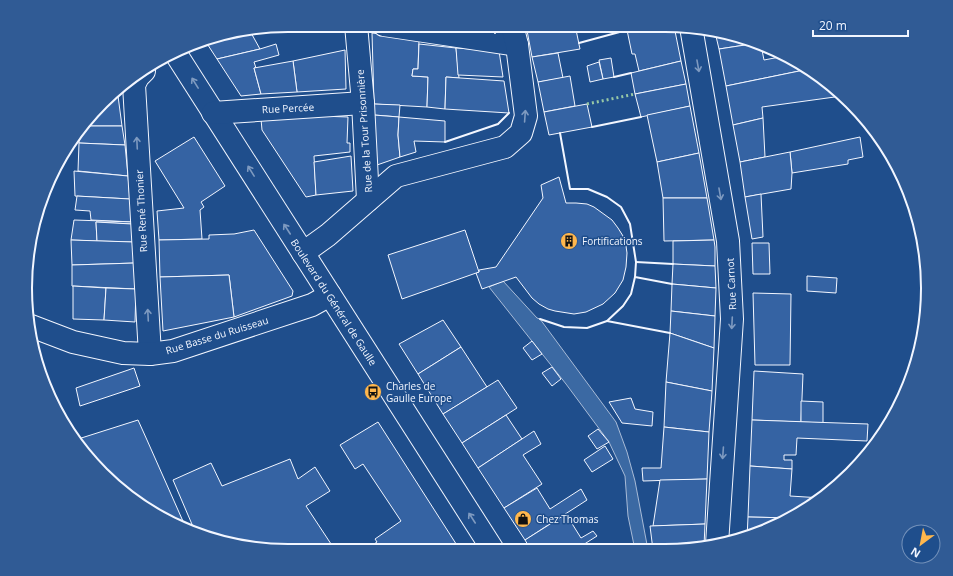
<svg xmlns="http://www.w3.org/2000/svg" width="953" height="576" font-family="'Open Sans',sans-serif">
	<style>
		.water { fill: #3b69a3; stroke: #a8bbd7 }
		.building { fill: #3563a3; stroke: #f2f6ff }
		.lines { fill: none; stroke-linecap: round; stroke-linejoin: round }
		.street-casing { stroke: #f2f6ff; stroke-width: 24 }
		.secondary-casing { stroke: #f2f6ff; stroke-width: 24 }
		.street { stroke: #1f4e8c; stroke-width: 22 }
		.secondary { stroke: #1f4e8c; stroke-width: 22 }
		.hedge { stroke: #97c8a6; stroke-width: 3; stroke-dasharray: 2 3; stroke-linecap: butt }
		.wall { stroke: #f2f6ff; stroke-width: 2 }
		.oneway { stroke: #7e9ac0 }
		.labels { text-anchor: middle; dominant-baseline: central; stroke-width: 3; stroke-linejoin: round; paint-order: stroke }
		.street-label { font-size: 10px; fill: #f2f6ff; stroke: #1f4e8c }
		.poi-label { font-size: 10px; fill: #f2f6ff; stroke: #1f4e8c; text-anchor: start }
		.rim { fill: none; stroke: #f2f6ff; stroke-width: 2 }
	</style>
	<rect width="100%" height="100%" fill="#1f4e8c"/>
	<polygon class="water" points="503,281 537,318 540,319 616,422 627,452 635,481 648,550 635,550 628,516 625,476 609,442 566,384 489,287"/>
	<g class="building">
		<polygon points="526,25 575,25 580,49 532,57"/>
		<polygon points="626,25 645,26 627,30"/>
		<polygon points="645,26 674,26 681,61 639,71 635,54 632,54 627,30"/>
		<polygon points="250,31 260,49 217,59 204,39"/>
		<polygon points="715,32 750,39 758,43 719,49"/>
		<polygon points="372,33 419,39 418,69 413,69 412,76 428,77 427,107 374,104"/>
		<polygon points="758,43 761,45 764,60 785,56 809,69 726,86 719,49"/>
		<polygon points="276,44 279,55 254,62 256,68 254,68 261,94 241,96 217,59 260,49"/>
		<polygon points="419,44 456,48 459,78 446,77 445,109 427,107 428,77 412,76 413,69 418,69"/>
		<polygon points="456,48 499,51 503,77 458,75"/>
		<polygon points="345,50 346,89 297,92 293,61"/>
		<polygon points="558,53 563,78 538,82 532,57"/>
		<polygon points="611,58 614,77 603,79 599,60"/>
		<polygon points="293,61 297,92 261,94 254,68"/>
		<polygon points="681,61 686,84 635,94 631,73"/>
		<polygon points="599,62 603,79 590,82 587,66"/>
		<polygon points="809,69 842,96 762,107 763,118 733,125 726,86"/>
		<polygon points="570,76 575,106 544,112 538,82"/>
		<polygon points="446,77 504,81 509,113 445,109"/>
		<polygon points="686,84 690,106 641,117 635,94"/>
		<polygon points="112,96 118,96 122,126 84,126"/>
		<polygon points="374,104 400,105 399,117 374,115"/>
		<polygon points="587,104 592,127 549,135 544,112"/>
		<polygon points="690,106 699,153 657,162 647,115"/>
		<polygon points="374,115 399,117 398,135 400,157 377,165"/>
		<polygon points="320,116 348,117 347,143 350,143 350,152 314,156 316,195 306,197 262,130 261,119"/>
		<polygon points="399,117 445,121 445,142 414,141 416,152 400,157 398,135"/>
		<polygon points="763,118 765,157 740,162 733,125"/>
		<polygon points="84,126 122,126 125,145 79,143 79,131"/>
		<polygon points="194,137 225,186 201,202 204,207 200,210 202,239 159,240 157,211 184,208 155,161"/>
		<polygon points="860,137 863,157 848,160 848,164 792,173 790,152"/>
		<polygon points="79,143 125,145 128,176 78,171"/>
		<polygon points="790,152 792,173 791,189 745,197 740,162"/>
		<polygon points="699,153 707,198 663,198 657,162"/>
		<polygon points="351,156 353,191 316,195 314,162"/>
		<polygon points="74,171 128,176 130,199 75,196"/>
		<polygon points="559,177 566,203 576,203 587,204 594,207 612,220 618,228 623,236 626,246 627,253 626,267 623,280 615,293 603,304 586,312 574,314 555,311 548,309 539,304 532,298 516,277 482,289 476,273 479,272 479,270 496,267 543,198 541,185"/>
		<polygon points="761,194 763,237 752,239 745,197"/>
		<polygon points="77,196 130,199 133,222 91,220 90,211 75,210"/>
		<polygon points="663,198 707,198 714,240 664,241"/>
		<polygon points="74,220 133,222 132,224 96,222 97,241 71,240"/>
		<polygon points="96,222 132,224 134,242 97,241"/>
		<polygon points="254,230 293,291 292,296 234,317 229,275 160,277 159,240 209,239 209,235 233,234 234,234"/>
		<polygon points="465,230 479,272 402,299 388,255"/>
		<polygon points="71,240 134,242 135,263 72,265"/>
		<polygon points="714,240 715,247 715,266 673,264 673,241"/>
		<polygon points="752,243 769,243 770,274 753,274"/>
		<polygon points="135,263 136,289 72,286 72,265"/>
		<polygon points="673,264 715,266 716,288 672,284"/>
		<polygon points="229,275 234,317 163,331 160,277"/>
		<polygon points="807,276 837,278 836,293 807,291"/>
		<polygon points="672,284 716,288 715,316 671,311"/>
		<polygon points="73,286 106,288 104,320 73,319"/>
		<polygon points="106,288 136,289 135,322 104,320"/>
		<polygon points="753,293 791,294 790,365 755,365"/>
		<polygon points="671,311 715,316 714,348 670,333"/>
		<polygon points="443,320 461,347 418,374 399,344"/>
		<polygon points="670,333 714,348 712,391 666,382"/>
		<polygon points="532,341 542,354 532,360 523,348"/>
		<polygon points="461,347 487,387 443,414 418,374"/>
		<polygon points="552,367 561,379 552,386 542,373"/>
		<polygon points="134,368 140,386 80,406 76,388"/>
		<polygon points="754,371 803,374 801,422 752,420"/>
		<polygon points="498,380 517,408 462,443 443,414"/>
		<polygon points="666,382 712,391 709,432 664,427"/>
		<polygon points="631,398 635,409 653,412 652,426 622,423 609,402"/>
		<polygon points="801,401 823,402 823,423 801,422"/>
		<polygon points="506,415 522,439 478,468 462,443"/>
		<polygon points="138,420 147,440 186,528 142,507 79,448 75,440"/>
		<polygon points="752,420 868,424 867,441 797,438 796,455 784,455 784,460 792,460 792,469 750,466"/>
		<polygon points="378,422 460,550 365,550 377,542 375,539 401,521 363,464 355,469 340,445"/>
		<polygon points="664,427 709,432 707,479 643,481 642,468 661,468"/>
		<polygon points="598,429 609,442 597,449 588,436"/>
		<polygon points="534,431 541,444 523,455 542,484 504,508 478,468"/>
		<polygon points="605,446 613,459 592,472 584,460"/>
		<polygon points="290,459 298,479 315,467 330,491 306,506 335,550 271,550 203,537 190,531 194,529 173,480 211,463 222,486"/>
		<polygon points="750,466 792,469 790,496 822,498 797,516 792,518 748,517"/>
		<polygon points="707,479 705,524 653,526 660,480"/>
		<polygon points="537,488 550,509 581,489 587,500 525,540 504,508"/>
		<polygon points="566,514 581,538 593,531 597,536 575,550 531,550 525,540"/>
		<polygon points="748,517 792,518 747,538"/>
		<polygon points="705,524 704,546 682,550 653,550 650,526"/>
		<polygon points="585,544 589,550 575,550"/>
	</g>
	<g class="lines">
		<g class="street-casing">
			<g id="street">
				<polyline points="356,25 363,103 368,200"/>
				<polyline points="384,25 517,45"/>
				<polyline points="176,54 493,550"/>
				<polyline points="144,71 138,77 134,85 150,354"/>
				<polyline points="213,113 363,103"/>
				<polyline points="303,253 328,235 396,176 505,147 521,133 526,116 517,45 512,25"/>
				<polyline points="31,326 73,342 123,353 150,354 173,351 312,305 330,295"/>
			</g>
		</g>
		<g class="secondary-casing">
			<polyline id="secondary" points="691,27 728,241 732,319 717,544"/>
		</g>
		<use href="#street" class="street"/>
		<use href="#secondary" class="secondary"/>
		<polyline class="hedge" points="587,104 635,94"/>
		<g class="wall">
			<polyline points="493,25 495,33"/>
			<polyline points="579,43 627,30"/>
			<polyline points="614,77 631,73"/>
			<polyline points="592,127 641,117"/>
			<polyline points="445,142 498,124 509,113"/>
			<polyline points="636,262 673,264"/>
			<polyline points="635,277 672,284"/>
			<polyline points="540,319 564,327 587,328 607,321 623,306 631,294 635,277 636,262 630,224 621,207 607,197 588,189 570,189 560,133"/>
			<polyline points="607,321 670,333"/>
		</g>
	</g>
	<defs><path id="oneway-shaft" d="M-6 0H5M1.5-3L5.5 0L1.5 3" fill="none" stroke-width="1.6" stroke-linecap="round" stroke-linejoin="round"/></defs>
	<g class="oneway">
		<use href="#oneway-shaft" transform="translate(698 66) rotate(80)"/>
		<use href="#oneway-shaft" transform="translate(195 83) rotate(-122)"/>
		<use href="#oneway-shaft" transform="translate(525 116) rotate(-86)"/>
		<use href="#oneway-shaft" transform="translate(137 143) rotate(-93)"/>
		<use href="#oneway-shaft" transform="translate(251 171) rotate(-122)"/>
		<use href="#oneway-shaft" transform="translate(720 194) rotate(80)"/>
		<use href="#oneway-shaft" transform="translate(287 229) rotate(-123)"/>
		<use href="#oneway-shaft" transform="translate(148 315) rotate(-93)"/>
		<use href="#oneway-shaft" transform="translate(732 323) rotate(93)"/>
		<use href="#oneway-shaft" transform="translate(723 453) rotate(94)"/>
		<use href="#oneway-shaft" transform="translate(472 518) rotate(-123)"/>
	</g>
	<defs>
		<g id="building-disc" transform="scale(0.9)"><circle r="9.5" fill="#ffb74d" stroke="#1f4e8c"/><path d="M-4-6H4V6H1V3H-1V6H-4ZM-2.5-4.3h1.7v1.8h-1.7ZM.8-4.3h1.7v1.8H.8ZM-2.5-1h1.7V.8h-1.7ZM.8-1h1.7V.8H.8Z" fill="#111"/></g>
		<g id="bus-disc" transform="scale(0.9)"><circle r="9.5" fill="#ffb74d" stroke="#1f4e8c"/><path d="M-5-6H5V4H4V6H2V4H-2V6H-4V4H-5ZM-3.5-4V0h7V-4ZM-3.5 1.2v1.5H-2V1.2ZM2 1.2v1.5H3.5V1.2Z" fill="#111"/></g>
		<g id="shop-disc" transform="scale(0.9)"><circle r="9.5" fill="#ffb74d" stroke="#1f4e8c"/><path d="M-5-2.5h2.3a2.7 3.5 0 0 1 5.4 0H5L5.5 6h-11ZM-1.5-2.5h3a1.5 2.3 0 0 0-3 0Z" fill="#111"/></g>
	</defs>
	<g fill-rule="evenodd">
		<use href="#building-disc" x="569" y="241"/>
		<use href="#bus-disc" x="373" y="392"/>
		<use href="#shop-disc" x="523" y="519"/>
	</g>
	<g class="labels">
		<g class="street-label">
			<text transform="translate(288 108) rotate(-3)">Rue Percée</text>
			<text transform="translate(364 131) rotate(-94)">Rue de la Tour Prisonnière</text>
			<text transform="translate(141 211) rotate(-93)">Rue René Thonier</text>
			<text transform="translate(731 284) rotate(-93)">Rue Carnot</text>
			<text transform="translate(334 302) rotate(57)">Boulevard du Général de Gaulle</text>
			<text transform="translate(217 335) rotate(-17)">Rue Basse du Ruisseau</text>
		</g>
		<g class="poi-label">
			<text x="582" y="241">Fortifications</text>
			<text x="386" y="386">Charles de<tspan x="386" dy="12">Gaulle Europe</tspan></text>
			<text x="536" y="519">Chez Thomas</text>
		</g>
	</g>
	<path d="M0 0H953V576H0ZM288 32H665A256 256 0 0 1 921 288V288A256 256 0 0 1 665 544H288A256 256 0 0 1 32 288V288A256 256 0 0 1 288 32Z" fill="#305b95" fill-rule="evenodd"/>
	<path class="rim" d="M288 32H665A256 256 0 0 1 921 288V288A256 256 0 0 1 665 544H288A256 256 0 0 1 32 288V288A256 256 0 0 1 288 32Z"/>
	<g transform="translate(921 544) rotate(212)"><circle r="19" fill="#1f4e8c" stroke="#7391ba"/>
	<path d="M0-3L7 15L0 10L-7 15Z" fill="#ffb74d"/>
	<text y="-6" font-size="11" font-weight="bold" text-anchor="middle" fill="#f2f6ff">N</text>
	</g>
	<path d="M813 30v6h95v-6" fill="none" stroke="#f2f6ff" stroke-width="2"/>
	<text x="819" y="30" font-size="12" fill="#f2f6ff" stroke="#1f4e8c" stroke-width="3" paint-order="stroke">20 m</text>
</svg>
